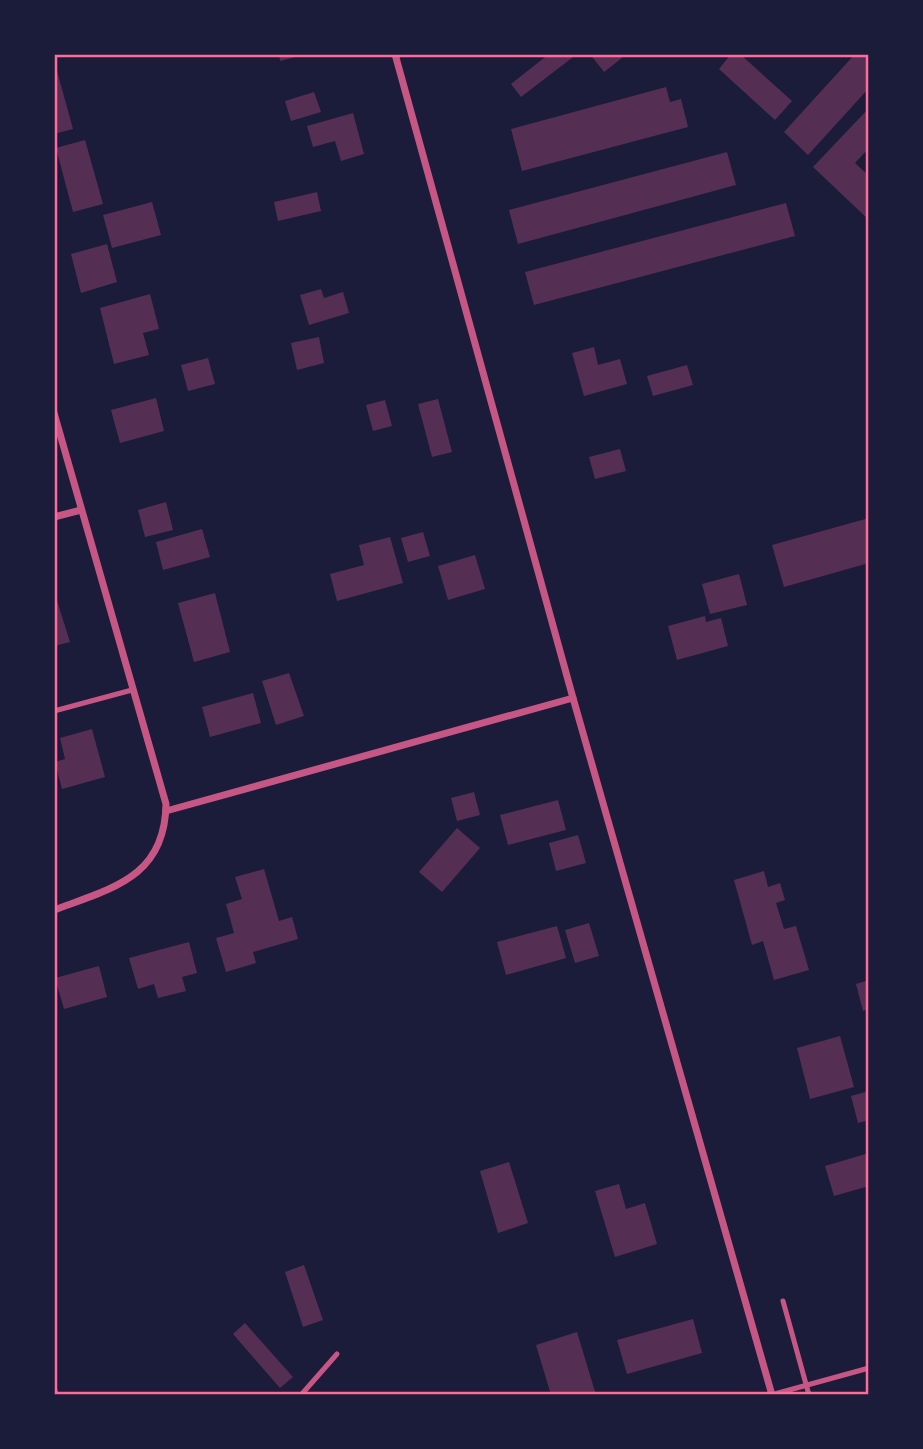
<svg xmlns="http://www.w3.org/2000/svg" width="923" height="1449" font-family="'DM Sans',sans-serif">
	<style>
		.building { fill: #542f53 }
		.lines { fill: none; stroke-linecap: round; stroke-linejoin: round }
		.service { stroke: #c65784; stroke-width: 5 }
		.minor { stroke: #c65784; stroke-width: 7 }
		.neatline { fill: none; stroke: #ff6b9d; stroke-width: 2.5 }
	</style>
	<rect width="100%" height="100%" fill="#1b1b3a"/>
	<g class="building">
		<polygon points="279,54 302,54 303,55 280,61"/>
		<polygon points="549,54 577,54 521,97 511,84"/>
		<polygon points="590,54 619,54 622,58 604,72"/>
		<polygon points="731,54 740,54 792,101 775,120 719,69"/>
		<polygon points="855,54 869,54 869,88 808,155 784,132"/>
		<polygon points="54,60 73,129 54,134"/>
		<polygon points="666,87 670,102 681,99 688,127 522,171 511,129"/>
		<polygon points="314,92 321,112 291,121 285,101"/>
		<polygon points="869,108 869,148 855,163 869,176 869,220 813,167"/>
		<polygon points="353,113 364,154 341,161 335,141 313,147 307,126"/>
		<polygon points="85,140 103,204 73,212 56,148"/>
		<polygon points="727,152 736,185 518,244 509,210"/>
		<polygon points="317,192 321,211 278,221 274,202"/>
		<polygon points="152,202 161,235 112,248 103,215"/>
		<polygon points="786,203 795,236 534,305 525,272"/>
		<polygon points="107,244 117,282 81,293 71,254"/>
		<polygon points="321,289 324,298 343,292 349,313 309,325 300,295"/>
		<polygon points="150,294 159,329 143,333 149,355 114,364 100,308"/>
		<polygon points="319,337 324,363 297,370 291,343"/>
		<polygon points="594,347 598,365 620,359 627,384 584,396 572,353"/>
		<polygon points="208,358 215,384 188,391 181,365"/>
		<polygon points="687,365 693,385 653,396 647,376"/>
		<polygon points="156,398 164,431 120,443 111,410"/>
		<polygon points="438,399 452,452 432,457 418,404"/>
		<polygon points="385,400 392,426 373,431 366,405"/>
		<polygon points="620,449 626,471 595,479 589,457"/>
		<polygon points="166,502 173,530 145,537 138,510"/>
		<polygon points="869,518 869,563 784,587 772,545"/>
		<polygon points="202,529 210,557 163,570 156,542"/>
		<polygon points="423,532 430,556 408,562 401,538"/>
		<polygon points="390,537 403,583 337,601 330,574 364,565 359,545"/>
		<polygon points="475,555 485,589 448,600 438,566"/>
		<polygon points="739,574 747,605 710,614 702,584"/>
		<polygon points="54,591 70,642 54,646"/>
		<polygon points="215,593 230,652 194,662 178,603"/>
		<polygon points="705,616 706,622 721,618 728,646 677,660 668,626"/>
		<polygon points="289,673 304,716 276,725 262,681"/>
		<polygon points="253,693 261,723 210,737 202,707"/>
		<polygon points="92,729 105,777 62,789 55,762 65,759 60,738"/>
		<polygon points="474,792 480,815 457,821 451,798"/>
		<polygon points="558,800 566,830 508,845 500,815"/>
		<polygon points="457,828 480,848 442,892 419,872"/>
		<polygon points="578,835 586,863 556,871 549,843"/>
		<polygon points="264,869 279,921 292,917 298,939 253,952 256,963 226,972 216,938 234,933 226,904 242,899 235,877"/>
		<polygon points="764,871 768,887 780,883 785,900 776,903 784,929 796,926 809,970 774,980 763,941 752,945 734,880"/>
		<polygon points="589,923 599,956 575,963 565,930"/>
		<polygon points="557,926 566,958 506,975 497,942"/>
		<polygon points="189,942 197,973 182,977 186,991 158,998 154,984 138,989 129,958"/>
		<polygon points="99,966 107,997 64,1009 55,978"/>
		<polygon points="869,980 869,1009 863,1011 856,984"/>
		<polygon points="840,1036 854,1087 810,1099 797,1048"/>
		<polygon points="869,1091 869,1120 858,1123 851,1096"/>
		<polygon points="869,1153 869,1186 834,1196 825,1166"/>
		<polygon points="509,1162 528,1223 498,1233 480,1171"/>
		<polygon points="619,1184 626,1209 645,1203 657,1244 615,1257 595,1191"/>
		<polygon points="304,1265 323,1320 303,1327 285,1272"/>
		<polygon points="693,1319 702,1353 627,1374 617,1340"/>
		<polygon points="245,1323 293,1377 280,1388 233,1334"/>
		<polygon points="577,1332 596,1395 551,1395 536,1345"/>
	</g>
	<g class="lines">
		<g class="service">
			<polyline points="54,711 132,690"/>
			<polyline points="783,1301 809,1395"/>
			<polyline points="54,1387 56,1395"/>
			<polyline points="301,1395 337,1354"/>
			<polyline points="771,1395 869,1368"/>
		</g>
		<g class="minor">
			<polyline points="395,54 573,698 772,1395"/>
			<path d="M54 413 166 804C165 877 113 888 54 910"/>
			<polyline points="54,517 81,510"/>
			<polyline points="166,811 573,698"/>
		</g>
	</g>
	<rect width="923" height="1449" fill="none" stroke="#1b1b3a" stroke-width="112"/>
	<rect x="56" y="56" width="811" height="1337" class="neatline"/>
</svg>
